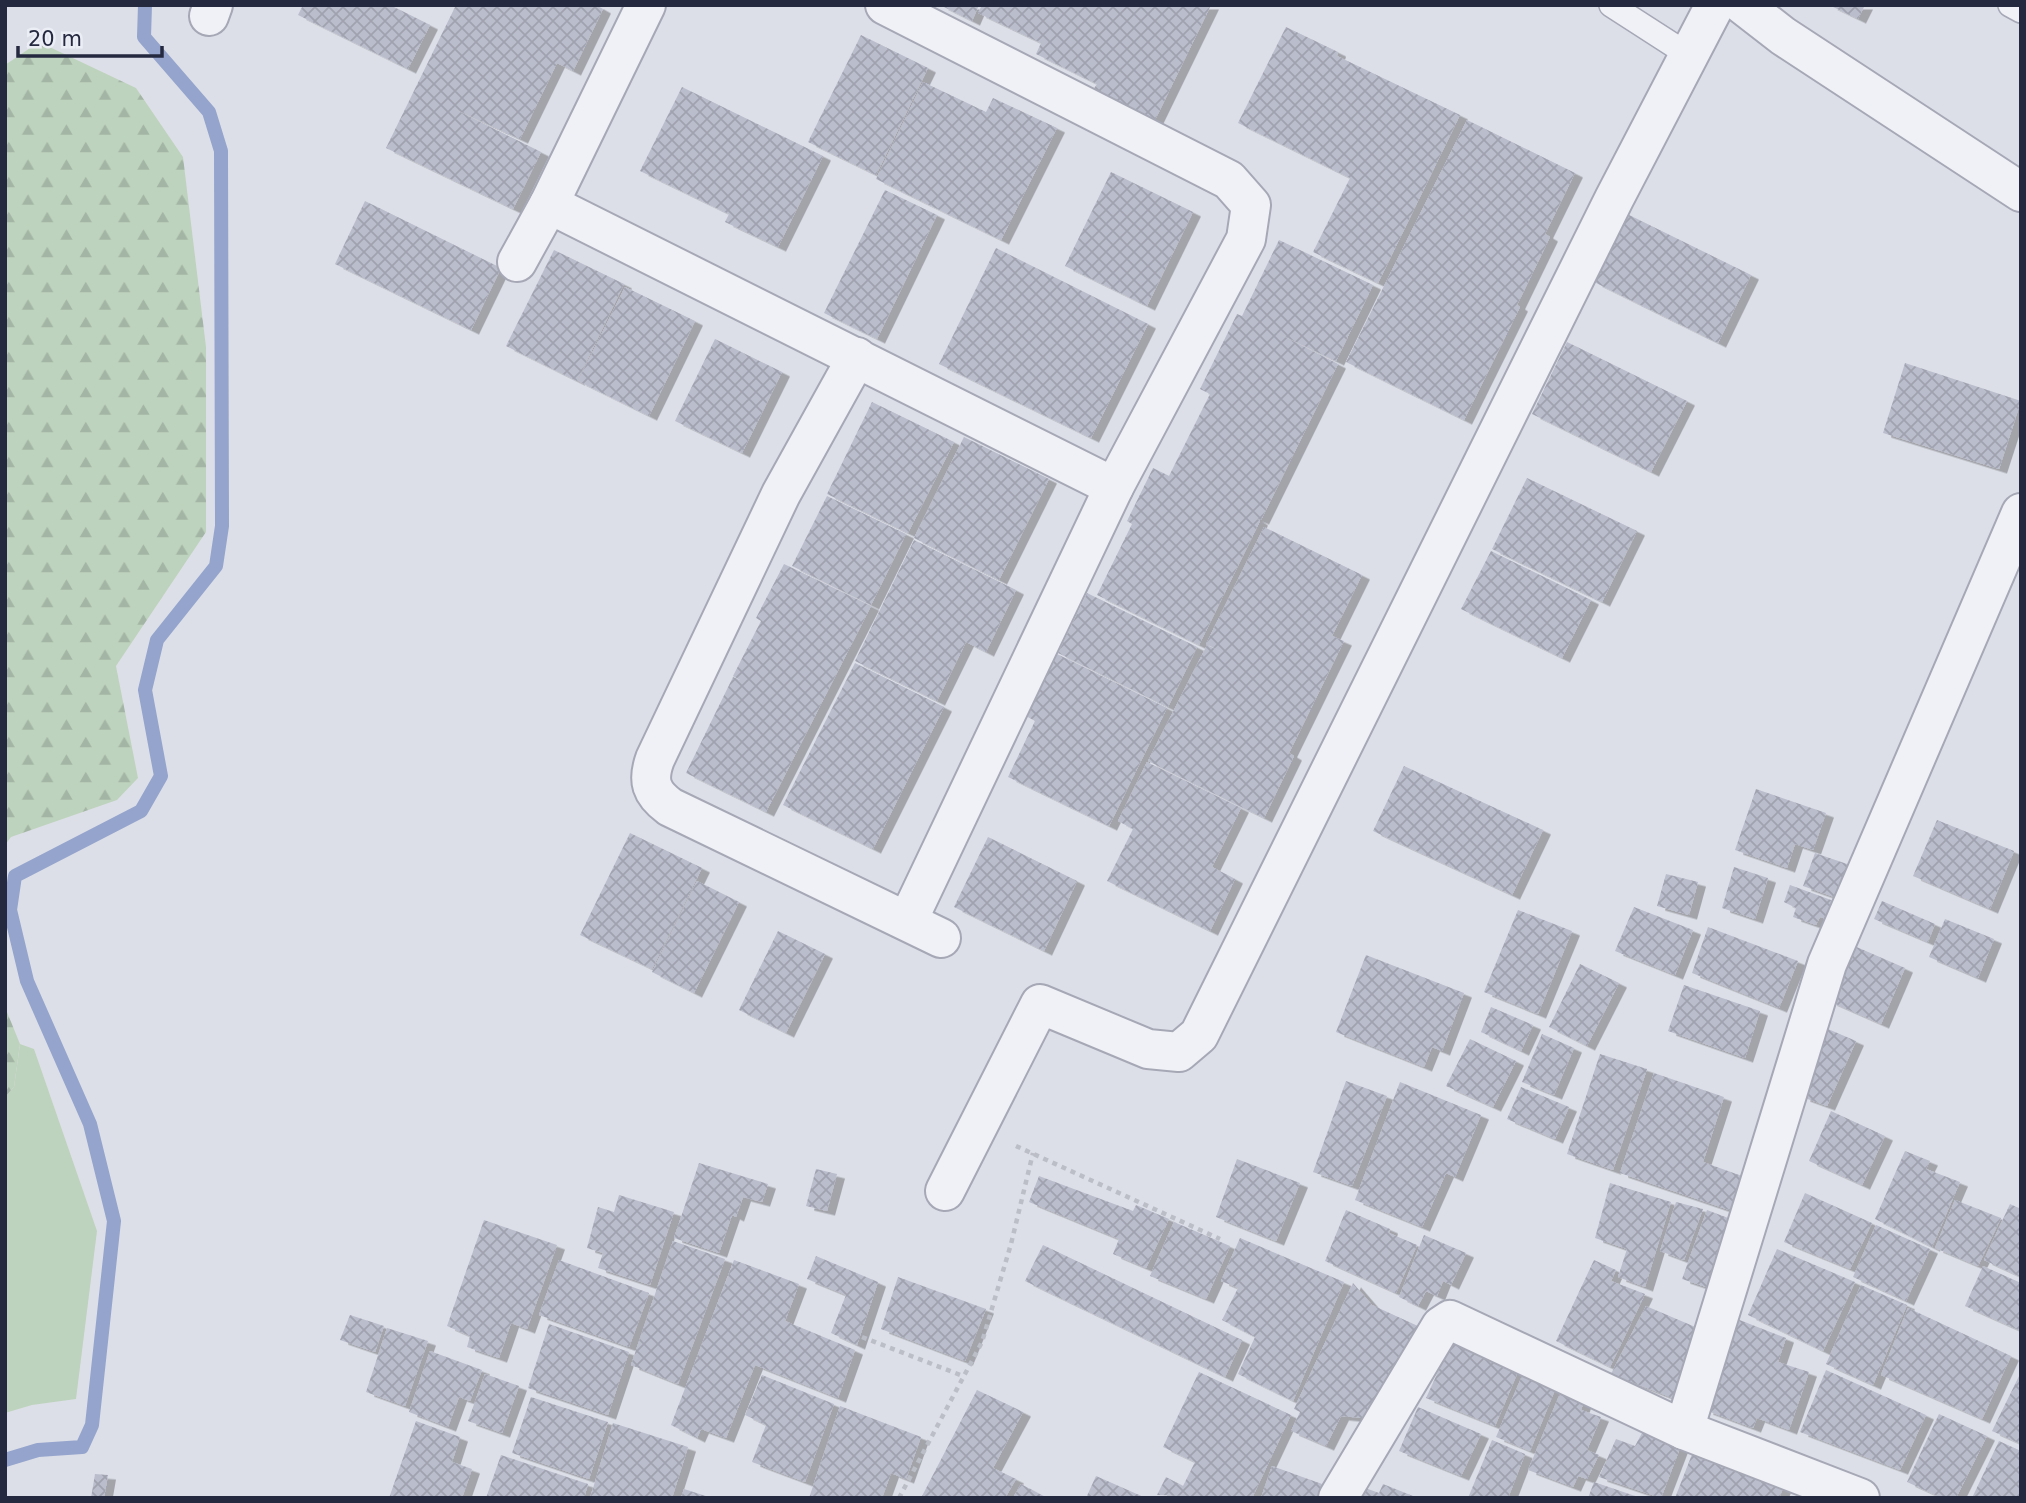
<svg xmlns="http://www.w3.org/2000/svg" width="2026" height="1503" font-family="'DejaVu Sans',sans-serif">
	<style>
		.green { fill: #bed3bd }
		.forest { fill: url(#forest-firs) }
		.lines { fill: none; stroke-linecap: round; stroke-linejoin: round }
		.stream { stroke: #94a4cc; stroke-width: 14 }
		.building { fill: url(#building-cross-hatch); filter: url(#shadow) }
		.service-casing { stroke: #a6a8b6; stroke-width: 26 }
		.minor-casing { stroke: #a6a8b6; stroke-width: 42 }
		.path { stroke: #bbbdc7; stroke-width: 4.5; stroke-dasharray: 5 5; stroke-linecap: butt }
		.service { stroke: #f0f1f6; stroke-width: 23 }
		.minor { stroke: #f0f1f6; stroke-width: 38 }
	</style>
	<defs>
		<pattern id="forest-firs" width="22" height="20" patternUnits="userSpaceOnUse" patternTransform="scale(1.75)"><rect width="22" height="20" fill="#bed3bd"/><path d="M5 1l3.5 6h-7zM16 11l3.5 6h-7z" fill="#a3b5a4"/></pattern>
		<pattern id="building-cross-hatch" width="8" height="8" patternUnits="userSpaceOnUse" patternTransform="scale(1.75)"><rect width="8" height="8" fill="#babdcc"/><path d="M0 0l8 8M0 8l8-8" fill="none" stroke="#a0a2b0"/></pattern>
		<filter id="shadow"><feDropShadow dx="8" dy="4.5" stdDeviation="0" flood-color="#0004"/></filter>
	</defs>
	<rect width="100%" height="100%" fill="#dddfe8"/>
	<polygon class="green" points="20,1044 34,1049 97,1231 76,1399 32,1405 5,1413 5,1097 14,1087"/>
	<g class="forest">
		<polygon points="39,42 136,88 183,157 206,347 206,532 116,666 138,778 117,800 11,837 5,845 5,65"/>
		<polygon points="5,1007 20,1044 14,1087 5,1097"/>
	</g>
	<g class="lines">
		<polyline class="stream" points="5,1460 38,1450 82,1447 92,1425 114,1221 90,1124 27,981 10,910 15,876 141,811 161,776 145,690 157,640 216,566 222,526 221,151 209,112 144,37 145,5"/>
	</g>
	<g class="building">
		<polygon points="303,5 390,5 430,25 408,69 298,15"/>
		<polygon points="456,5 596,5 603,9 573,71 557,63 520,139 444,104 541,152 513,209 386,148"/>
		<polygon points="940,5 979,5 972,21"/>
		<polygon points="982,5 1211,5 1155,120 1093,90 1097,84 1036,54 1041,43 978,13"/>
		<polygon points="1829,5 1865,5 1858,19"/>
		<polygon points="1286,27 1338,52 1337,56 1460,115 1378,283 1313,252 1350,178 1238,123"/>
		<polygon points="861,35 928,68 876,175 808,142"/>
		<polygon points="923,82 986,112 993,98 1057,128 1001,240 876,179"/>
		<polygon points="682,87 823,156 778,247 725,222 729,214 640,171"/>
		<polygon points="1467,120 1575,173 1545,234 1550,237 1517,305 1520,307 1464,420 1346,362"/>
		<polygon points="1111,172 1193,212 1147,306 1065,266"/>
		<polygon points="885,190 937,215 877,339 824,313"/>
		<polygon points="365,201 501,268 471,330 335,264"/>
		<polygon points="1627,214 1751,275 1718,343 1594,282"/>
		<polygon points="1279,240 1373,285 1336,361 1269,329 1338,364 1261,520 1254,517 1260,521 1199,645 1097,595 1132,524 1127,521 1153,468 1169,476 1210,394 1200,389 1237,314 1242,316"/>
		<polygon points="996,248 1148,324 1091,438 939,364"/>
		<polygon points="554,250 624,284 577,381 506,346"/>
		<polygon points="625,287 695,321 649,416 578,381"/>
		<polygon points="715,339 782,372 742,453 675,421"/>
		<polygon points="1567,342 1687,401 1651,472 1532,414"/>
		<polygon points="1905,363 2021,401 1999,469 1883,433"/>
		<polygon points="872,402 954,442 908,533 827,494"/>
		<polygon points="964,437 1049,479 999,580 914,538"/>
		<polygon points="1527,478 1637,531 1602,602 1492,549"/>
		<polygon points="827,496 906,534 871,605 792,566"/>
		<polygon points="1264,527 1362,575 1332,636 1344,641 1289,753 1294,756 1264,818 1148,761 1207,645 1228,655 1206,644"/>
		<polygon points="914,540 1016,590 986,652 966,642 937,701 855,661"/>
		<polygon points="1491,551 1591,600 1562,658 1461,609"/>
		<polygon points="784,564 871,606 766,812 686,773 733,677 740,680 733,676 761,621 756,618"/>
		<polygon points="1087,593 1197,647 1168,707 1058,653"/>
		<polygon points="1057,654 1167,708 1109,826 1008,777 1035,721 1026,716"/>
		<polygon points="855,663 944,707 873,849 783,805"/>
		<polygon points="1147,762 1241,808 1212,867 1235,879 1210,931 1107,881 1133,829 1118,821"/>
		<polygon points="1404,766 1543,830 1512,895 1373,831"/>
		<polygon points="1756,789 1826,813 1813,850 1795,844 1787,868 1735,850"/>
		<polygon points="1937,820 2014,851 1990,909 1913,876"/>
		<polygon points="630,833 702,868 652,969 580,935"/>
		<polygon points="988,837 1077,881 1044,951 954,907"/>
		<polygon points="1815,853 1850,865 1837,898 1803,886"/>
		<polygon points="1734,867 1768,878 1755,919 1722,908"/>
		<polygon points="1666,874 1698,882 1689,915 1657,906"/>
		<polygon points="697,881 739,902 694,993 652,972"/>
		<polygon points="1790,885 1842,904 1835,922 1820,917 1816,925 1793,917 1796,908 1784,902"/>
		<polygon points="1882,901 1935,924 1928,942 1874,919"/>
		<polygon points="1634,907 1693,930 1675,975 1615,951"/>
		<polygon points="1518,910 1572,931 1538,1014 1484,992"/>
		<polygon points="1945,919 1994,939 1978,978 1929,957"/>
		<polygon points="1708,927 1798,961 1779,1008 1692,973"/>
		<polygon points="778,931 825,954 786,1033 739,1010"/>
		<polygon points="1852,945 1905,968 1881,1024 1829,1001"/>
		<polygon points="1366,955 1464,993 1442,1051 1432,1047 1424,1067 1336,1032"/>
		<polygon points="1580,964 1619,983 1587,1046 1549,1027"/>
		<polygon points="1684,985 1760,1011 1745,1058 1668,1031"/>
		<polygon points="1491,1007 1533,1025 1521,1051 1481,1032"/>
		<polygon points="1828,1029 1856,1041 1827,1106 1802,1097"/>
		<polygon points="1542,1034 1574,1048 1554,1095 1522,1082"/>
		<polygon points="1470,1039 1516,1061 1493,1107 1446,1086"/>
		<polygon points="1600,1054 1647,1069 1613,1170 1567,1154"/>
		<polygon points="1654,1073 1724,1097 1703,1162 1753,1180 1741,1214 1620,1173"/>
		<polygon points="1346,1081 1387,1096 1352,1186 1313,1172"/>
		<polygon points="1400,1082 1481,1115 1455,1177 1446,1173 1422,1227 1355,1200"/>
		<polygon points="1521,1087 1569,1107 1555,1139 1507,1119"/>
		<polygon points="1831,1111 1885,1136 1862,1185 1809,1161"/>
		<polygon points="1905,1151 1930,1161 1926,1169 1960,1182 1932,1247 1875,1219"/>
		<polygon points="1237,1159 1300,1183 1276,1241 1216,1217"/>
		<polygon points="699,1163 768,1184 762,1202 743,1197 736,1217 732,1215 719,1253 674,1238"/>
		<polygon points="816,1169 837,1174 827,1211 806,1206"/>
		<polygon points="1039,1176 1133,1211 1136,1205 1169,1219 1146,1268 1113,1254 1119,1239 1029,1202"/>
		<polygon points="1610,1183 1671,1202 1645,1287 1618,1277 1627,1249 1595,1238"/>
		<polygon points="1805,1193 1872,1223 1850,1269 1784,1242"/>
		<polygon points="619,1195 674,1212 650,1285 598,1268 603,1253 587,1248 598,1207 614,1212"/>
		<polygon points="1955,1200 2001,1218 1978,1266 1935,1248"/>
		<polygon points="1676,1202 1703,1209 1684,1260 1660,1251"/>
		<polygon points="2010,1204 2021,1209 2021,1277 1984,1260"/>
		<polygon points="1346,1210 1390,1229 1389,1233 1417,1245 1396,1293 1325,1261"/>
		<polygon points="1707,1210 1736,1221 1718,1291 1682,1279"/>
		<polygon points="484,1220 557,1245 527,1329 511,1323 499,1358 467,1347 470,1336 447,1326"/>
		<polygon points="1174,1222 1230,1246 1206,1299 1150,1276"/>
		<polygon points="1876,1225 1930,1249 1906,1301 1853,1277"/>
		<polygon points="1424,1235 1466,1253 1451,1285 1443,1281 1437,1296 1426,1291 1418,1306 1399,1297"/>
		<polygon points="1240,1238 1344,1282 1293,1401 1238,1374 1255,1337 1222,1320 1238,1288 1221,1281"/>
		<polygon points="673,1241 725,1259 678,1384 631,1365"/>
		<polygon points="1043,1245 1242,1340 1225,1377 1025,1281"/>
		<polygon points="1777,1249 1855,1282 1823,1351 1748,1315"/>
		<polygon points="816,1256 878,1282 857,1345 831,1333 846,1295 807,1279"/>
		<polygon points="559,1260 649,1293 629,1347 539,1315"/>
		<polygon points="734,1260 799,1284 785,1321 855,1350 838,1398 755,1365 726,1438 701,1429 697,1438 671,1425"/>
		<polygon points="1594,1260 1616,1270 1611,1281 1645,1294 1610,1367 1556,1341"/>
		<polygon points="1983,1266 2021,1283 2021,1331 1965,1306"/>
		<polygon points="898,1277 986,1309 965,1361 881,1329"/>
		<polygon points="1353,1283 1372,1305 1420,1327 1402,1362 1362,1418 1341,1416 1326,1446 1291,1431 1300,1412 1294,1409"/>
		<polygon points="1861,1285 1907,1305 1873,1385 1826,1364"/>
		<polygon points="1646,1306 1700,1329 1688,1404 1611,1374"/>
		<polygon points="1908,1308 2011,1356 1982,1419 1881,1375"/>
		<polygon points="350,1315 384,1326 375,1352 340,1340"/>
		<polygon points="1737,1319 1786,1338 1778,1362 1809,1372 1789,1430 1757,1418 1753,1428 1705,1410"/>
		<polygon points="549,1324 629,1352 608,1415 528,1388"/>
		<polygon points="387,1328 428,1341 405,1406 366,1392"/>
		<polygon points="1453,1339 1520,1367 1495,1426 1426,1398"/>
		<polygon points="430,1351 482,1370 470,1401 459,1397 448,1427 409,1412"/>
		<polygon points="1528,1362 1561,1375 1530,1451 1496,1437"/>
		<polygon points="1826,1370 1926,1415 1900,1470 1800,1432"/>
		<polygon points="1199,1372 1291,1415 1252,1498 1157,1495 1166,1477 1183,1486 1195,1462 1163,1447"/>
		<polygon points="2021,1372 2021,1444 1992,1431"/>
		<polygon points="485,1374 519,1386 502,1433 468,1421"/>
		<polygon points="762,1375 834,1404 805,1482 752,1462 766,1425 745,1415"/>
		<polygon points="1567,1377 1584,1401 1581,1410 1601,1417 1587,1450 1599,1455 1587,1479 1578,1476 1573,1487 1528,1470"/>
		<polygon points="977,1390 1023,1412 993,1468 1016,1479 1005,1498 921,1498"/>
		<polygon points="531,1397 608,1422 589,1479 512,1453"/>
		<polygon points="840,1406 921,1437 906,1479 891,1473 882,1498 809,1498"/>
		<polygon points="1418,1407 1481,1434 1461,1476 1399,1451"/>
		<polygon points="1939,1414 1987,1436 1956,1498 1942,1498 1907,1482"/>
		<polygon points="1649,1420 1685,1435 1661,1498 1599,1477 1616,1439 1635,1446"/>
		<polygon points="416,1421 460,1437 452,1462 472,1469 462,1498 389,1498"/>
		<polygon points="613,1423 688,1447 672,1498 590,1498"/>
		<polygon points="1492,1440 1525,1454 1508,1498 1468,1498"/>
		<polygon points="1999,1441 2021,1451 2021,1498 1972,1498"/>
		<polygon points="1694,1449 1786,1481 1779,1498 1675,1498"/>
		<polygon points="501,1455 588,1484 584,1498 486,1498"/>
		<polygon points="1272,1466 1322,1484 1316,1498 1261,1498"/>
		<polygon points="95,1474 108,1475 104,1498 91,1498"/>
		<polygon points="1096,1476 1146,1498 1086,1498"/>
		<polygon points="1594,1482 1638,1497 1638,1498 1588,1498"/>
		<polygon points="1021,1484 1047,1498 1013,1498"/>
		<polygon points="1383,1484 1418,1498 1353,1498 1357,1485 1379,1493"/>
		<polygon points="684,1489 709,1497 709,1498 681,1498"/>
	</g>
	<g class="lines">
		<g class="service-casing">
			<g id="service">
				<polyline points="1611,5 1687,54"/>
				<polyline points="2010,5 2021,11"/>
			</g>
		</g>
		<g class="minor-casing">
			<g id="minor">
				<polyline points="885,5 1229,180 1251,205 1246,239 1114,487 908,920"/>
				<polyline points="1743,5 1783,36 2021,192"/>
				<polyline points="209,16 213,5"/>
				<polyline points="549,204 1114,487"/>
				<polyline points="517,262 549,204 646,5"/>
				<path d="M857 357 781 494 655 759C647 781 651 793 670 807L941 938"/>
				<polyline points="945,1191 1040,1004 1148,1049 1179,1052 1199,1035 1614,199 1715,5"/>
				<polyline points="1684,1430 1827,964 2021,513"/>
				<polyline points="1338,1498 1441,1326 1450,1320 1684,1430 1860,1498"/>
			</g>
		</g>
		<g class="path">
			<polyline points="1016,1146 1220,1239"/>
			<polyline points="862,1337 963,1376"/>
			<polyline points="899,1498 982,1342 1011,1244 1033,1153"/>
		</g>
		<use href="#service" class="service"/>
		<use href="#minor" class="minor"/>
	</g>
	<rect width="2026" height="1503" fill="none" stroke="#252940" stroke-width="14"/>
	<path d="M18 46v10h144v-10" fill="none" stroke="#252940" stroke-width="3.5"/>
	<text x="28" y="46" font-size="21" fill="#252940" stroke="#eceef6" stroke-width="5" paint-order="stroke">20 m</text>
</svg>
